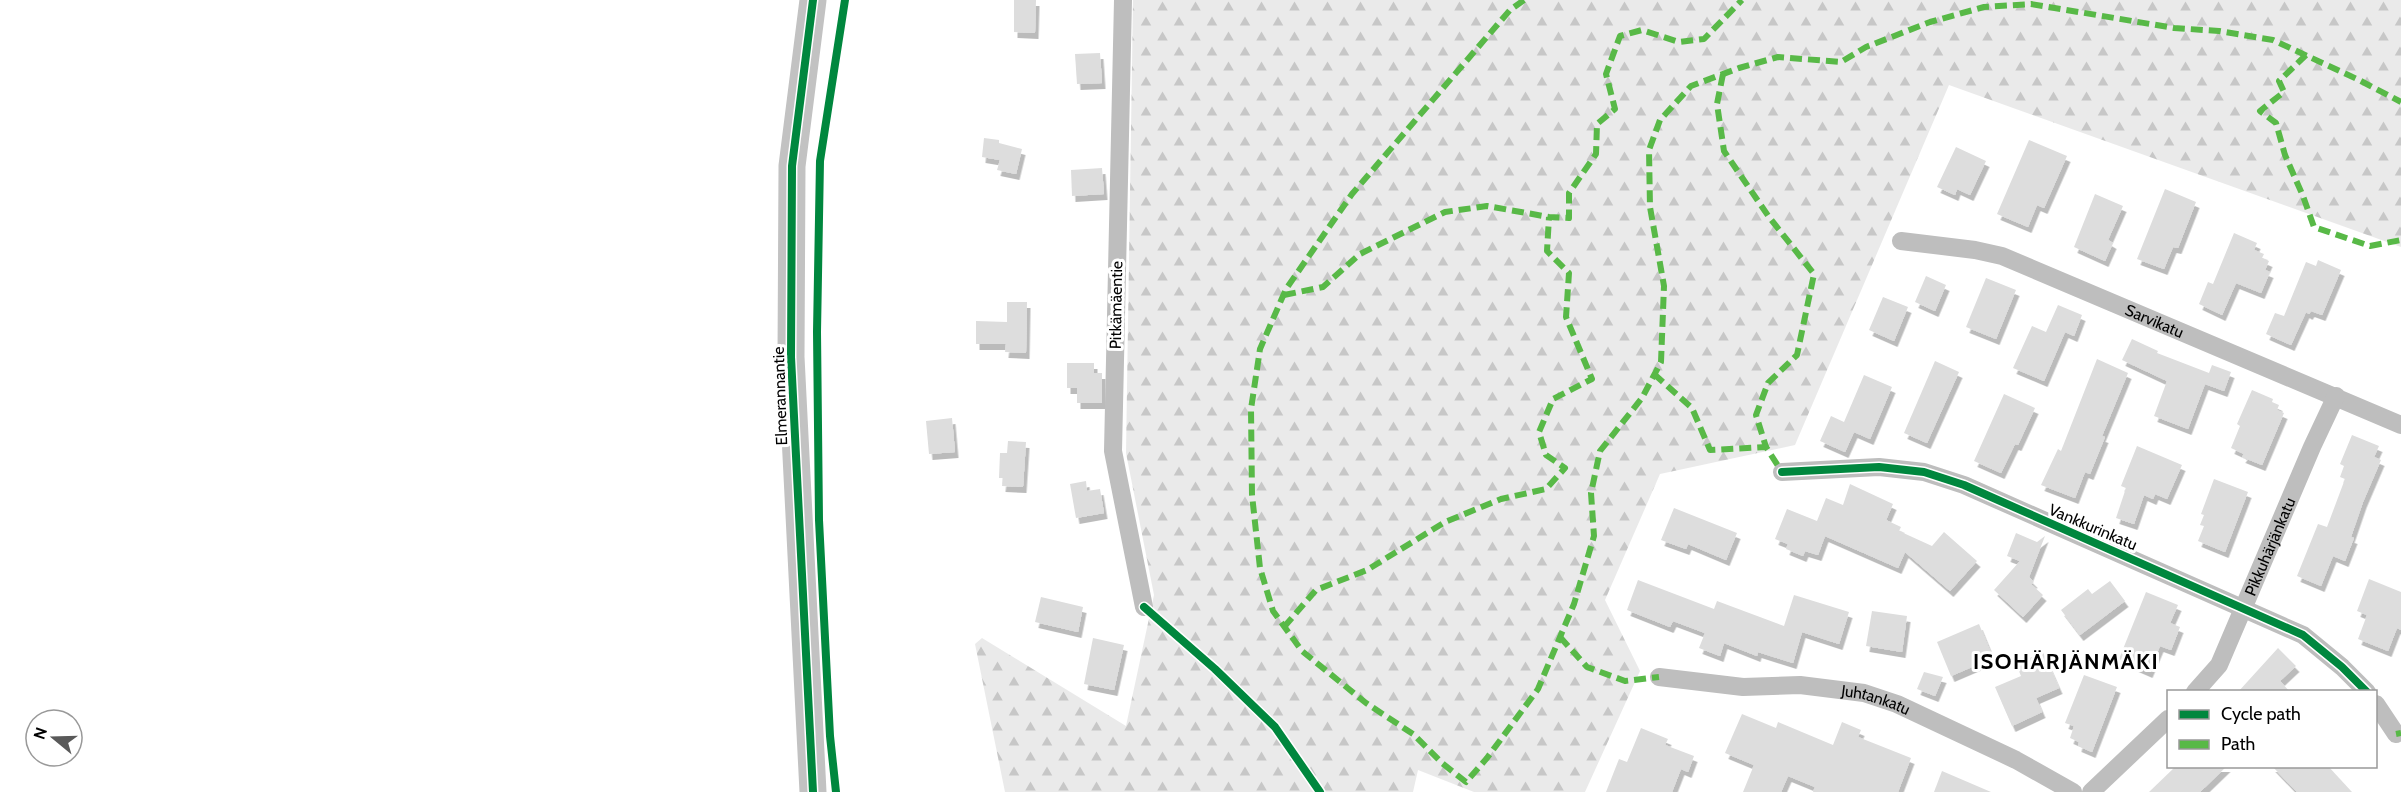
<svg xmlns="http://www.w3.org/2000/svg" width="2401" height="792" font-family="Cabin,sans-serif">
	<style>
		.forest { fill: url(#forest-firs) }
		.building { fill: #ddd; filter: url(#shadow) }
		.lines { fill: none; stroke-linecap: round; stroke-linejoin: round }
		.street { stroke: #bebebe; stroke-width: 18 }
		.secondary { stroke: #c2c2c2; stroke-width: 27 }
		.quiet { stroke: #58b947; stroke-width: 6; stroke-dasharray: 12 6; stroke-linecap: butt }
		.cycleway-casing { stroke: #fff; stroke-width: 11 }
		.cycleway { stroke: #00873e; stroke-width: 8 }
		.labels { text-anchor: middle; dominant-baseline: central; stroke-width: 6; stroke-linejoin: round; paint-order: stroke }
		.street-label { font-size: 16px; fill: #000; stroke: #fff }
		.district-label { font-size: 22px; font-weight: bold; letter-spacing: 1.5px; fill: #000; stroke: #fff }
	</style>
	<defs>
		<pattern id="forest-firs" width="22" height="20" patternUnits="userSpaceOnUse" patternTransform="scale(1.5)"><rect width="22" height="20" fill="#eaeaea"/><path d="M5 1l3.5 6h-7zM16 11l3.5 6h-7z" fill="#c7c7c7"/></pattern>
		<filter id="shadow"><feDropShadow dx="3.5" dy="6" stdDeviation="0" flood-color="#0004"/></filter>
	</defs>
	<rect width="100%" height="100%" fill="#fff"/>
	<polygon class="forest" points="1133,0 2401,0 2401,247 1949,85 1795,445 1660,474 1605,600 1640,671 1585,792 1474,792 1418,770 1413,792 1005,792 975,644 982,638 1126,726 1154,595 1126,453"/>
	<g class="building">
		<polygon points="1014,0 1036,0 1035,33 1014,32"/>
		<polygon points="1100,53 1102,83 1077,84 1075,54"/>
		<polygon points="984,138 999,140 999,143 1022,149 1016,174 997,170 1000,160 982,157"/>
		<polygon points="2029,140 2067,156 2044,208 2037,205 2028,227 1997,214"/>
		<polygon points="1956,147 1986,161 1970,195 1957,189 1955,195 1937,187"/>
		<polygon points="1102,168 1104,194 1072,196 1071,170"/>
		<polygon points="2165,189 2196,202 2178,248 2173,247 2164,269 2137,259"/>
		<polygon points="2095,194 2123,206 2108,240 2113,243 2105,261 2074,247"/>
		<polygon points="2234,233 2257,243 2254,250 2264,254 2262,258 2269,261 2265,270 2270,272 2261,293 2236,283 2222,315 2199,304 2208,282 2213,284"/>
		<polygon points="2318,260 2341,270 2322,315 2311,311 2309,314 2306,312 2291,345 2266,334 2275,313 2284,316 2306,262 2316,266"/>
		<polygon points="1926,276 1946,285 1935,311 1915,302"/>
		<polygon points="1986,278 2016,290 1996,339 1966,327"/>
		<polygon points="1883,297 1908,307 1894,341 1869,330"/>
		<polygon points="1007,302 1027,302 1026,353 1005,352 1006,344 976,344 976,321 1007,322"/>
		<polygon points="2058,305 2082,315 2074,336 2065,332 2044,381 2013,368 2032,326 2046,332"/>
		<polygon points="2132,339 2158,351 2157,353 2209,373 2212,365 2231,372 2224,391 2205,384 2188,429 2154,416 2167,381 2122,360"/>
		<polygon points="2097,359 2128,373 2102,436 2105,437 2090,474 2085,472 2075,498 2041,485 2058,449 2061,451"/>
		<polygon points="1935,361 1959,372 1927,443 1904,433"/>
		<polygon points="1067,363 1094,363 1094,373 1102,373 1102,403 1077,403 1077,388 1067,388"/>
		<polygon points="1864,375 1892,387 1870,439 1854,432 1845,452 1820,441 1831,416 1844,422"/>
		<polygon points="2252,390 2273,399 2272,402 2279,405 2277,410 2284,413 2262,465 2242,457 2244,454 2231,448 2240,426 2237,424"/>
		<polygon points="2004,394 2035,408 2018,445 2015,444 2001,473 1974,461"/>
		<polygon points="952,418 955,452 929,454 926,421"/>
		<polygon points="2352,435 2379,446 2374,457 2381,460 2363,502 2351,537 2354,538 2345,561 2333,556 2321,586 2297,576 2318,524 2327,527 2345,479 2340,477 2344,466 2340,464"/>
		<polygon points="1008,441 1026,442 1023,487 1002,486 1003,478 999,478 1000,453 1007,453"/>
		<polygon points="2137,446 2182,465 2167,499 2155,494 2153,499 2144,495 2134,524 2116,518 2126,488 2121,486"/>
		<polygon points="2214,479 2248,492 2225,552 2198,541 2204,526 2200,525 2204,515 2201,514"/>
		<polygon points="1086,481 1087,491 1100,489 1104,513 1076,518 1070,484"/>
		<polygon points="1850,484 1893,504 1886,520 1901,527 1899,531 1932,546 1944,532 1977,561 1950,591 1905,552 1898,568 1825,536 1818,555 1805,551 1803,556 1786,549 1788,544 1775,539 1787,509 1817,521 1826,498 1843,505"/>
		<polygon points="1674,508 1737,533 1726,560 1688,544 1686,549 1661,540"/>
		<polygon points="2016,533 2037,542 2045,536 2029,577 2034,582 2031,584 2043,595 2023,617 1994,590 2020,561 2007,556"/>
		<polygon points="2369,579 2401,592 2401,630 2397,628 2388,651 2358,639 2367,615 2357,611"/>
		<polygon points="1638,580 1714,609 1717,601 1784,626 1794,595 1849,612 1839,644 1802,632 1793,663 1758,652 1757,656 1724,643 1720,656 1699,648 1705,633 1673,621 1670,627 1627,610"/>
		<polygon points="2110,581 2125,601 2080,635 2061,610 2088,589 2092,594"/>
		<polygon points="2146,592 2178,605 2170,623 2180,627 2171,650 2160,646 2149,672 2119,659"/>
		<polygon points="1041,597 1083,607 1078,632 1035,622"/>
		<polygon points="1872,611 1907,616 1902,652 1866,646"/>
		<polygon points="1979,624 1993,658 1951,676 1937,642"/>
		<polygon points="1093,638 1124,645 1114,690 1084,684"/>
		<polygon points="2278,648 2296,666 2280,681 2290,692 2238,692"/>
		<polygon points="2043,652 2059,688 2036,698 2042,712 2012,726 1995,687 2021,676 2016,664"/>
		<polygon points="1924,672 1943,677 1935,696 1917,689"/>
		<polygon points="2084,675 2117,687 2092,752 2078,746 2079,742 2070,738 2074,726 2065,723"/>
		<polygon points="1742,714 1776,728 1778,722 1833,745 1842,722 1861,730 1858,737 1911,758 1898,792 1813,792 1815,787 1788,776 1781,792 1743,792 1754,765 1725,753"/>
		<polygon points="1641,728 1668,739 1665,745 1694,756 1688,772 1681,769 1672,792 1606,792 1619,759 1627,762"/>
		<polygon points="2176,766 2227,766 2200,792 2149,792"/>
		<polygon points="2272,766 2328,766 2352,792 2297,792"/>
		<polygon points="1942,771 1991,792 1934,792"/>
	</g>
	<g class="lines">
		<g class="street">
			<polyline points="1123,0 1113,451 1144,607"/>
			<path id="s1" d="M1901 241 1975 250 2002 256 2401 425"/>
			<polyline points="1782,472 1879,467 1924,472 1964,485 2303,635 2342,667 2367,692"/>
			<path id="s2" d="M1659 677 1743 687 1800 685 1864 693 1897 704 2016 760 2073 792"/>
			<path id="s3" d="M2195 692 2219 665 2312 447 2336 396"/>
			<polyline points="2376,704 2396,734"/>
			<polyline points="2091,792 2168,719"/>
		</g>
		<polyline class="secondary" points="813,792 791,357 792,166 813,0"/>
		<g class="quiet">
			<polyline points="1524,0 1510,10 1352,194 1286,289 1260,349 1251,409 1252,495 1260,568 1273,611 1302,651 1366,703 1413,734 1442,763 1466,782 1487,758 1538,689 1574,604 1594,536 1591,493 1600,451 1642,398 1661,362 1664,286 1650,207 1649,150 1660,120 1691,86 1739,68 1778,57 1841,62 1866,47 1930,22 1984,7 2031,4 2174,28 2219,31 2273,40 2359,80 2401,102"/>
			<polyline points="2306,55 2279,81 2284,92 2260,111 2276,123 2285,155 2303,196 2314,227 2370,246 2401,240"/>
			<polyline points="1723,74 1717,104 1724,151 1769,217 1814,274 1797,355 1768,383 1756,415 1766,447"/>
			<polyline points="1284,295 1323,287 1360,254 1445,212 1487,206 1549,217 1569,218 1569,193 1596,154 1597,124 1615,109 1606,74 1620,36 1642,30 1679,42 1704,39 1742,0"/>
			<polyline points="1654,374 1692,408 1710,450 1766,447 1782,472"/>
			<polyline points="1284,627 1316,590 1367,570 1445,522 1501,499 1546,489 1565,468 1546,455 1539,432 1553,399 1592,379 1566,317 1569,273 1547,251 1549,217"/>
			<polyline points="1560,637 1587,667 1625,681 1659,677"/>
			<polyline points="2396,734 2401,733"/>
		</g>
		<g class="cycleway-casing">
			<g id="cycleway">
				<polyline points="1782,472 1879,467 1924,472 1964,485 2303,635 2342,667 2367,692"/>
				<polyline points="1144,607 1215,669 1275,727 1320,792"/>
				<polyline points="813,792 791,357 792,166 813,0"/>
				<polyline points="836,792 830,736 819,520 817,332 820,161 845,0"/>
			</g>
		</g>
		<use href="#cycleway" class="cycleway"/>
	</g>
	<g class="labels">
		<g class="street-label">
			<text transform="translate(1116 305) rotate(-89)">Pitkämäentie</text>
			<text stroke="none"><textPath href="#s1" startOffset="268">Sarvikatu</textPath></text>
			<text transform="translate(780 396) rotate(-92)">Elmerannantie</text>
			<text transform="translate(2093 527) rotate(23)">Vankkurinkatu</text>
			<text stroke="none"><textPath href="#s3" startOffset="165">Pikkuhärjänkatu</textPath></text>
			<text stroke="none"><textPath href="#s2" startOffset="219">Juhtankatu</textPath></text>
		</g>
		<g class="district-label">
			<text x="2066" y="661">ISOHÄRJÄNMÄKI</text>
		</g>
	</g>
	<rect x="2167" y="690" width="210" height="78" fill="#ffffff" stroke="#999999" stroke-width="1.5"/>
	<rect x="2179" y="710" width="30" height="9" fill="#00873e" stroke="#999999" stroke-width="1.5"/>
	<text x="2221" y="720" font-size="18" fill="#000000">Cycle path</text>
	<rect x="2179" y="740" width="30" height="9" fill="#58b947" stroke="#999999" stroke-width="1.5"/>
	<text x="2221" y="750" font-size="18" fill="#000000">Path</text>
	<g transform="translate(54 738) rotate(289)"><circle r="28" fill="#ffffff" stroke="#999999" stroke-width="1.5"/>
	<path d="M0-4.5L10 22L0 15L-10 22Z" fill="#595959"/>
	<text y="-9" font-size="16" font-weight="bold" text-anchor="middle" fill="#000000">N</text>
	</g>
</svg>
